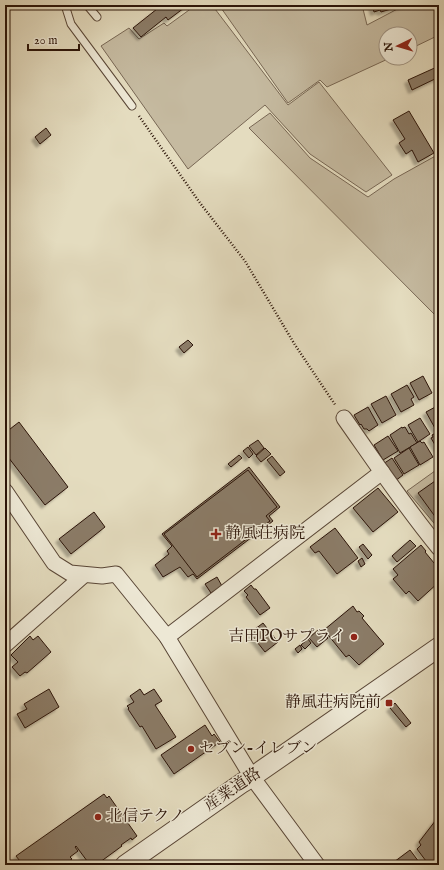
<svg xmlns="http://www.w3.org/2000/svg" width="444" height="870" font-family="'IM FELL English','Noto Serif JP',serif">
	<style>
		.green { fill: #c5baa0; stroke: #786754 }
		.building { fill: #8b7c67; stroke: #2b1408; filter: url(#shadow) }
		.lines { fill: none; stroke-linecap: round; stroke-linejoin: round }
		.service-casing { stroke: #594636; stroke-width: 9 }
		.minor-casing { stroke: #594636; stroke-width: 17 }
		.tertiary-casing { stroke: #594636; stroke-width: 21 }
		.path { stroke: #2b1408; stroke-width: 2.5; stroke-dasharray: 1 2; stroke-linecap: butt }
		.service { stroke: #ede8d5; stroke-width: 7 }
		.minor { stroke: #ede8d5; stroke-width: 15 }
		.tertiary { stroke: #ede8d5; stroke-width: 19 }
		.poi-dot { fill: #8f2418; stroke: #ede8d5; stroke-width: 1.5 }
		.labels { text-anchor: middle; dominant-baseline: central; stroke-width: 3; stroke-linejoin: round; paint-order: stroke }
		.poi-label { font-size: 16px; fill: #2b1408; stroke: #ede8d5; text-anchor: start }
		.street-label { font-size: 16px; fill: #2b1408; stroke: #ede8d5 }
	</style>
	<defs>
		<filter id="shadow"><feDropShadow dx="-3.5" dy="3.5" stdDeviation="1" flood-color="#0004"/></filter>
	</defs>
	<rect width="100%" height="100%" fill="#e4dcbf"/>
	<filter id="stains"><feTurbulence type="fractalNoise" baseFrequency=".005" numOctaves="4"/><feColorMatrix values="0 0 0 0 .2 0 0 0 0 .09 0 0 0 0 .02 0 0 0 .5 -.17"/></filter>
	<radialGradient id="worn" r=".72"><stop offset=".6" stop-color="#630" stop-opacity="0"/><stop offset="1" stop-color="#630" stop-opacity=".3"/></radialGradient>
	<g class="green">
		<polygon points="196,5 212,5 288,105 319,82 392,175 366,192 310,154 265,105 188,169 101,46 129,28 139,39 164,23 167,26"/>
		<polygon points="219,5 362,5 367,25 405,5 439,5 439,35 410,49 410,34 386,34 386,58 390,58 327,87 320,80 288,103"/>
		<polygon points="270,113 310,158 368,197 394,179 439,154 439,319 249,128"/>
		<polygon points="439,468 439,529 407,491"/>
	</g>
	<g class="building">
		<polygon points="162,5 188,5 168,20 166,17 141,37 133,28"/>
		<polygon points="372,5 404,5 381,12 380,10 374,12"/>
		<polygon points="439,66 439,77 412,90 408,80"/>
		<polygon points="409,111 434,153 418,162 412,150 406,154 399,143 405,139 393,120"/>
		<polygon points="46,128 51,135 40,144 35,137"/>
		<polygon points="188,340 193,345 184,353 179,347"/>
		<polygon points="423,376 432,393 419,400 410,383"/>
		<polygon points="407,385 414,397 411,399 414,405 401,412 391,394"/>
		<polygon points="386,396 396,415 382,423 371,404"/>
		<polygon points="439,405 439,429 436,430 426,412"/>
		<polygon points="368,407 378,425 369,431 367,429 364,429 361,424 360,425 354,415"/>
		<polygon points="420,418 430,434 418,442 408,425"/>
		<polygon points="19,422 68,487 45,505 5,453 5,433"/>
		<polygon points="402,427 402,428 405,427 409,434 411,433 417,443 400,453 390,435"/>
		<polygon points="439,431 439,449 438,450 431,438 433,437 432,435"/>
		<polygon points="388,436 398,451 383,460 374,445"/>
		<polygon points="258,440 264,448 256,455 249,446"/>
		<polygon points="420,441 422,443 424,442 433,457 420,465 410,447"/>
		<polygon points="248,447 253,454 249,458 243,451"/>
		<polygon points="265,448 271,454 261,462 256,456"/>
		<polygon points="409,448 419,465 404,474 394,458"/>
		<polygon points="239,455 242,458 231,467 228,464"/>
		<polygon points="272,456 285,472 280,476 267,460"/>
		<polygon points="392,458 403,475 395,481 383,464"/>
		<polygon points="249,467 280,507 269,516 273,521 197,579 193,574 188,577 180,567 163,577 155,565 169,554 167,551 172,546 162,534"/>
		<polygon points="248,470 277,507 266,516 270,521 197,577 164,534"/>
		<polygon points="435,481 439,487 439,522 418,493"/>
		<polygon points="378,488 398,512 373,532 353,508"/>
		<polygon points="94,512 105,527 71,554 59,539"/>
		<polygon points="335,528 358,558 337,574 319,551 315,553 310,547"/>
		<polygon points="410,540 416,546 397,562 392,556"/>
		<polygon points="363,544 372,555 368,559 359,547"/>
		<polygon points="421,545 426,551 425,552 439,569 439,582 418,601 409,591 406,594 393,579 398,575 393,569"/>
		<polygon points="362,558 365,564 361,567 358,561"/>
		<polygon points="217,577 222,586 211,593 205,584"/>
		<polygon points="251,585 254,589 256,589 270,608 260,615 246,597 248,595 244,591"/>
		<polygon points="353,606 357,612 359,611 364,616 362,618 384,644 359,665 349,655 346,657 324,630"/>
		<polygon points="263,623 278,642 265,652 250,633"/>
		<polygon points="319,629 328,638 317,647 309,638"/>
		<polygon points="30,636 33,640 38,636 51,652 27,673 25,672 20,676 12,667 18,662 11,655"/>
		<polygon points="308,639 311,643 305,649 301,645"/>
		<polygon points="300,645 302,649 298,653 295,649"/>
		<polygon points="49,689 59,707 25,728 17,714 27,709 24,704"/>
		<polygon points="140,689 144,695 154,689 162,701 155,705 176,737 156,749 142,726 140,727 128,709 129,708 127,706 134,702 130,696"/>
		<polygon points="395,703 411,723 406,727 390,708"/>
		<polygon points="205,725 212,736 214,734 220,742 174,774 161,755"/>
		<polygon points="104,794 107,798 109,796 137,836 132,840 131,838 121,845 122,846 96,865 90,865 76,846 75,847 78,851 70,857 72,859 64,865 23,865 16,856"/>
		<polygon points="439,816 439,865 429,865 417,849 421,845 419,842"/>
		<polygon points="410,850 419,862 416,865 390,865"/>
	</g>
	<g class="lines">
		<g class="service-casing">
			<g id="service">
				<polyline points="65,5 71,24 132,106"/>
				<polyline points="87,5 97,17"/>
			</g>
		</g>
		<g class="minor-casing">
			<g id="minor">
				<path d="M344 418C375 462 405 507 439 548"/>
				<polyline points="5,491 54,563 70,573 102,576 116,574 167,637 252,777 317,865"/>
				<polyline points="167,637 382,472"/>
				<polyline points="5,645 84,575"/>
			</g>
		</g>
		<g class="tertiary-casing">
			<polyline id="tertiary" points="125,865 242,783 252,777 439,647"/>
		</g>
		<polyline class="path" points="139,116 200,203 245,261 295,345 336,406"/>
		<use href="#service" class="service"/>
		<use href="#minor" class="minor"/>
		<use href="#tertiary" class="tertiary"/>
	</g>
	<g class="poi-dot">
		<path d="M214 528h4v4h4v4h-4v4h-4v-4h-4v-4h4z"/>
		<circle cx="354" cy="637" r="4"/>
		<rect x="385" y="699" width="8" height="8" rx="2"/>
		<circle cx="191" cy="749" r="4"/>
		<circle cx="98" cy="817" r="4"/>
	</g>
	<g class="labels">
		<g class="poi-label">
			<text x="225" y="534">静風荘病院</text>
			<text x="346" y="637" text-anchor="end">吉田POサプライ</text>
			<text x="381" y="703" text-anchor="end">静風荘病院前</text>
			<text x="199" y="749">セブン-イレブン</text>
			<text x="106" y="817">北信テクノ</text>
		</g>
		<g class="street-label">
			<text transform="translate(233 790) rotate(-34)">産業道路</text>
		</g>
	</g>
	<rect width="444" height="870" fill="none" stroke="#e4dcbf" stroke-width="20"/>
	<rect x="6" y="6" width="432" height="858" fill="none" stroke="#2b1408" stroke-width="2"/>
	<rect x="10" y="10" width="424" height="850" fill="none" stroke="#2b1408"/>
	<g transform="translate(398 46) rotate(265)"><circle r="19" fill="#ede8d5" stroke="#9f9383"/>
	<path d="M0-3L7 15L0 10L-7 15Z" fill="#8f2418"/>
	<text y="-6" font-size="11" font-weight="bold" text-anchor="middle" fill="#2b1408">N</text>
	</g>
	<path d="M28 44v6h51v-6" fill="none" stroke="#2b1408" stroke-width="2"/>
	<text x="34" y="44" font-size="12" fill="#2b1408" stroke="#ede8d5" stroke-width="3" paint-order="stroke">20 m</text>
	<rect width="100%" height="100%" filter="url(#stains)"/>
	<rect width="100%" height="100%" fill="url(#worn)"/>
</svg>
